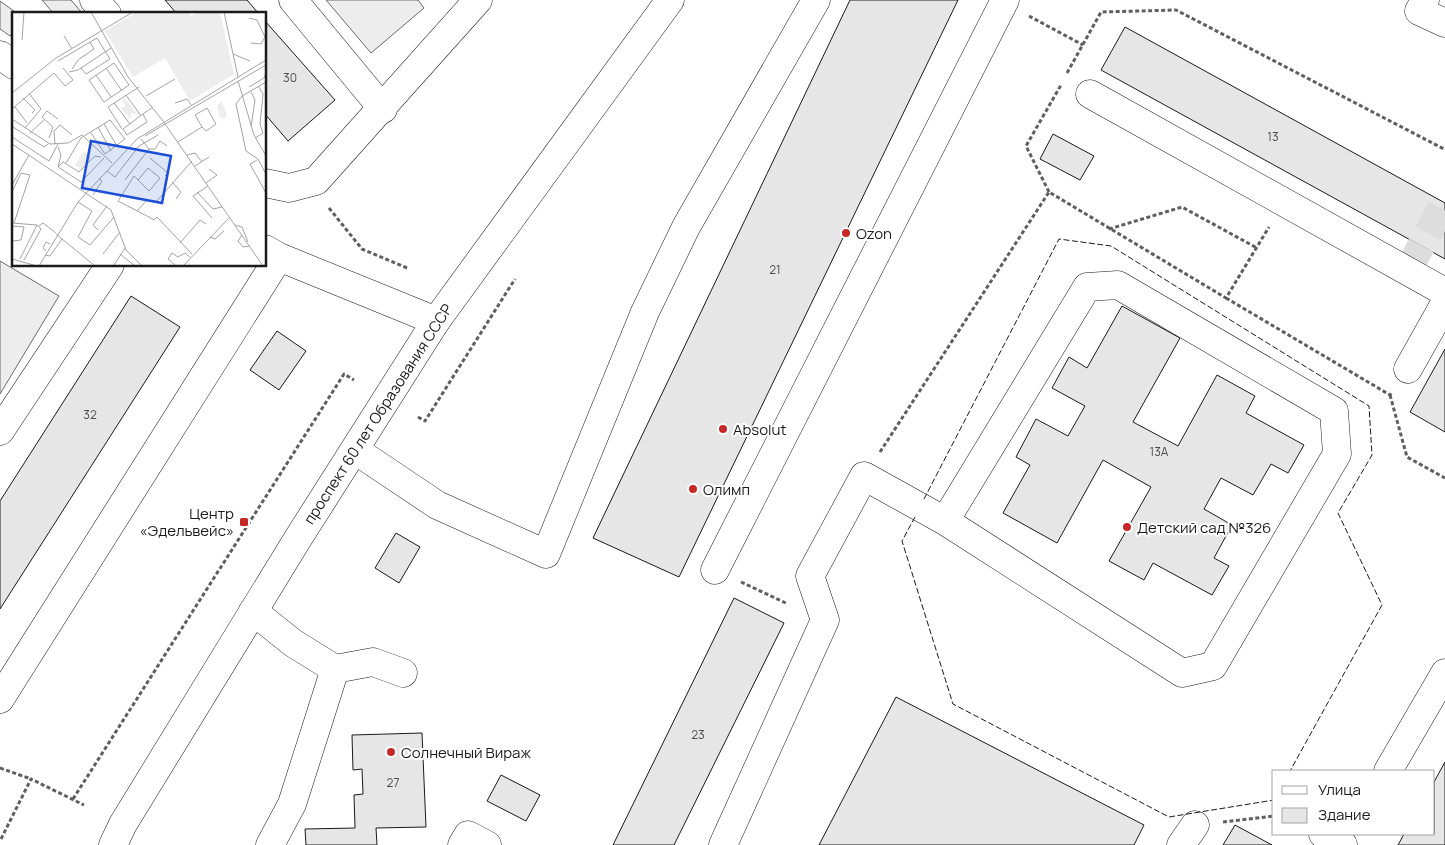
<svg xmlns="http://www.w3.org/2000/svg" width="1445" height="845" font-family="Manrope,sans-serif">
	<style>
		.built { fill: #ededed; stroke: #6a6a6a }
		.building { fill: #e6e6e6; stroke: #1a1a1a }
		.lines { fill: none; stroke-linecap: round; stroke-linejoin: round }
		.minor-tunnel { stroke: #ddd; stroke-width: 28; stroke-dasharray: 28 14; stroke-linecap: butt }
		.minor-casing { stroke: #1a1a1a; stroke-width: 29 }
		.major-casing { stroke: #1a1a1a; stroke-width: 29 }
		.path { stroke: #5f5f5f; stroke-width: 3; stroke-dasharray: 4 2.5; stroke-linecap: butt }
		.minor { stroke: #fff; stroke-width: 28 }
		.major { stroke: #fff; stroke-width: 28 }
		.fence { stroke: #1a1a1a; stroke-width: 1; stroke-dasharray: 6 2.5; stroke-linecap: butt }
		.poi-dot { fill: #c62828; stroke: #fff; stroke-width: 2 }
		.labels { text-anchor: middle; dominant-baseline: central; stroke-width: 4; stroke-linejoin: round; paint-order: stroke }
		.number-label { font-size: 12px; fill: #4d4d4d }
		.poi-label { font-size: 15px; fill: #1a1a1a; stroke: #fff; text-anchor: start }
		.street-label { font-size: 15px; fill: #1a1a1a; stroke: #fff }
		.inset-road { fill: none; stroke: #a3a3a3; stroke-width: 1 }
		.view { fill: #1d4ed8; fill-opacity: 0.15; stroke: #1d4ed8; stroke-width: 2.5 }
		.inset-edge { fill: none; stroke: #1a1a1a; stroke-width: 2.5 }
	</style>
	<rect width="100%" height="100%" fill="#fff"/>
	<g class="built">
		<polygon points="42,0 71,0 83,14 54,14"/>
		<polygon points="326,0 418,0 424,8 371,53"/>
		<polygon points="0,1 18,14 14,14 14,31 10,36 0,29"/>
		<polygon points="0,261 59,296 0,394"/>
	</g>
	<g class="building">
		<polygon points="165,0 247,0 259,14 177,14"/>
		<polygon points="850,0 958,0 679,577 593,538"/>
		<polygon points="265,21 335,100 288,141 265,114"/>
		<polygon points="1125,27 1445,203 1445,259 1101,70"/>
		<polygon points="1053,134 1094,156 1080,180 1040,159"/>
		<polygon points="131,296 180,327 0,609 0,501"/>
		<polygon points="1122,306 1180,338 1133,422 1178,446 1217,375 1255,396 1246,413 1304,445 1288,473 1271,464 1253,495 1221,478 1204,509 1232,525 1214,558 1229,566 1212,595 1153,563 1144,580 1109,561 1151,487 1103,460 1057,543 1003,513 1030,465 1016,457 1036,419 1068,436 1085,406 1052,388 1069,357 1087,368"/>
		<polygon points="277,331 306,351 279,390 250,370"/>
		<polygon points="1445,349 1445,432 1410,412"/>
		<polygon points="396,533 420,547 399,583 375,568"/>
		<polygon points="734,598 784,623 674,845 613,845"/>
		<polygon points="896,697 1144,825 1134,845 819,845"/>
		<polygon points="422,733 426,827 376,828 377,845 306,845 305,829 355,828 354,795 363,794 362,769 353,770 352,735"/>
		<polygon points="1445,762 1445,845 1398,845 1404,834 1434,834 1434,782"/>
		<polygon points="501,775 540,795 526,821 487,801"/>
		<polygon points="1235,825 1272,845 1223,845"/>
	</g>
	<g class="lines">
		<polyline class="minor-tunnel" points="1408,270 1445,202"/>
		<g class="minor-casing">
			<g id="minor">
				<polyline points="94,0 107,14"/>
				<polyline points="293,0 383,109"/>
				<polyline points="1425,0 1419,11 1445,23"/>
				<polyline points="0,55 14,65"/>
				<polyline points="1090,94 1445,292"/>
				<polyline points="265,183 289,188 316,181 478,0"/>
				<polyline points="265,249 279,257 436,321"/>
				<polyline points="1408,369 1445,303"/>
				<polyline points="0,431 110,265"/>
				<polyline points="355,450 437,505 546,554 645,312 686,227 816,0"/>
				<polyline points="715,570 1005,0"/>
				<polyline points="253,611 293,643 335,669 292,804 270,845"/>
				<polyline points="335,669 373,662 403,673"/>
				<polyline points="0,699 279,257"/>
				<polyline points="1388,771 1445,673"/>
				<polyline points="1323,834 1343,845"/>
				<polyline points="462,845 468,835 487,845"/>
				<polyline points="723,845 825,620 810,576 864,476 945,521 1182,673 1213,666 1337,454 1334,411 1118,285 1087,287 945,521"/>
				<polyline points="1181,845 1195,825"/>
			</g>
		</g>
		<g class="major-casing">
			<polyline id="major" points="113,845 123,824 297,540 436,321 670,0"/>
		</g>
		<g class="path">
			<polyline points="1029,16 1083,45"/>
			<polyline points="1067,73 1101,12 1176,10 1444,149"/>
			<polyline points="1049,192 1026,146 1061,85"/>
			<polyline points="329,208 362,249 407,268"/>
			<polyline points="1109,229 1182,207 1257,248"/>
			<polyline points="1226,298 1390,395 1392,392"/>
			<polyline points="1390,395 1407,457 1445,478"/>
			<polyline points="418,417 425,421 515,279"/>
			<polyline points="880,452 1049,192 1226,298 1269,227"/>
			<polyline points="741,582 788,604"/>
			<polyline points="0,768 31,779"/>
			<polyline points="73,799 344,374 354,380"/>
			<polyline points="1223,822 1274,816"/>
			<polyline points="1,839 31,779 84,805"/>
		</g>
		<use href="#minor" class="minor"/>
		<use href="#major" class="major"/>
		<g class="fence">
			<polyline points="924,499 1059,239 1111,246 1369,406 1372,455 1338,513 1382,605 1290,771"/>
			<polyline points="915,517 902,541 953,704 1169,817 1274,800"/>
		</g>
	</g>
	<g class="poi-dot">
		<circle cx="846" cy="233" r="5"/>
		<circle cx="723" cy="429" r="5"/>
		<circle cx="693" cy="489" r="5"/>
		<rect x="239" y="517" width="10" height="10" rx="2.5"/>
		<circle cx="1127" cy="527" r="5"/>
		<circle cx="391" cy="752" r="5"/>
	</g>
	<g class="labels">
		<g class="number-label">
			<text x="290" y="77">30</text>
			<text x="1273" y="136">13</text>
			<text x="775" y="269">21</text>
			<text x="90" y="414">32</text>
			<text x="1159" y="451">13А</text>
			<text x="698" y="734">23</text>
			<text x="393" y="782">27</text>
		</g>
		<g class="poi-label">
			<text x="856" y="233">Ozon</text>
			<text x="733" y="429">Absolut</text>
			<text x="703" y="489">Олимп</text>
			<text x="234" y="513" text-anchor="end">Центр<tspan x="234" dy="17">«Эдельвейс»</tspan></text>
			<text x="1137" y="527">Детский сад №326</text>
			<text x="401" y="752">Солнечный Вираж</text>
		</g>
		<g class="street-label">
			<text transform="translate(378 414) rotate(-57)">проспект 60 лет Образования СССР</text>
		</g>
	</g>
	<g transform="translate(12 12)">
		<rect width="254" height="254" fill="#fff"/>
		<path d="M125 0H176L179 4 186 0H208L222 62 178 89 153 46 121 65 93 19ZM113 86 126 103 119 101V107L108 96 114 94 110 88ZM209 89 215 102 212 107 208 105 205 94ZM72 139 79 146 70 157 63 153Z" fill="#ededed"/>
		<path class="inset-road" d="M79 0 116 65 151 109M212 0 226 65M237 6 245 8 253 25 249 32 239 31M52 24 60 37M10 28 12 0M221 42 238 49M46 49 85 26 98 47 74 62 69 56M102 51 117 73 92 90 77 68ZM94 56 110 79M60 57 66 48 82 37 78 30M57 60 66 58 99 36M84 63 99 85M226 69 242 123 254 144M254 70 230 84 224 92 234 139 246 147 254 162M237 75 252 66 254 61M0 81 44 46 121 0M114 83 129 104M134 84 163 67M11 86 23 98 20 101M102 91 118 112M163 91 175 87 179 93M3 95 15 111M0 97 42 61 53 74 61 68 51 56M131 102 135 110 115 123 111 117 131 102 141 95M0 107 38 132 56 131 70 123 100 151M151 109 251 254M92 112 105 134M1 115 32 135 36 132M86 115 99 139M239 115 243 88 239 80M13 116 29 97 17 81M110 117 96 95 127 75M18 121 32 108M133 124 254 53M0 125 37 149 46 132M37 126 41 115 30 105 35 99 46 107M243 126 251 121 248 112 251 82 247 75M166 130 190 115 183 103 195 96 204 112 194 119 190 115M0 132 99 198 114 238 130 254M43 132 42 119 48 113 60 123M46 135 49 143 46 155M137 137H143L148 129 155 134M175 143 183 141 190 150M89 145 83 144 67 160 51 150 46 155 69 170 92 146M138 146 156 161 153 164M245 148 238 152 254 181M54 151 69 126 98 108 113 127 93 142 79 121M183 154 197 145M95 159 103 165 127 134 146 123M113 168 137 137 129 127M126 168 136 156 148 166 137 179 122 164 106 189 137 205 142 208 145 205 180 242M160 170 169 180 164 187M194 171 205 163 197 157M0 173 17 143M196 174 181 184 200 206M0 180 9 161 18 163 2 211M185 180 201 197 210 195M81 183 90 169 87 166M142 188 144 190 180 149M66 190 80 199 66 225 78 233 102 205M125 199 136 187M0 211 25 213M223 213 230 215 236 230M0 214 12 215 9 228 0 229M27 214 31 211 44 221M86 218 81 213 95 194M44 222 83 254M230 223 226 229 231 235 237 234M198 225 203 227 212 219M168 231 188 208 194 212M34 239 31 236 34 230 38 232M91 242 108 220M108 242 123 254M33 243 38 244 50 227M0 247 25 254M8 247 25 213 29 217 12 248M102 253 113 236M27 254 66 190 125 127 254 48M164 254 156 247 160 241 166 245 173 241 178 245M171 254 218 205"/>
		<path class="view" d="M79 129 159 144 150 191 70 176Z"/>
		<rect width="254" height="254" class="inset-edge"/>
	</g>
	<rect x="1272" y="770" width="162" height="65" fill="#ffffff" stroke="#a3a3a3"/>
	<rect x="1282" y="786" width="25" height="8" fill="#ffffff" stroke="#a3a3a3"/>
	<text x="1318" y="795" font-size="15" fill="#1a1a1a">Улица</text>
	<rect x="1282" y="808" width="25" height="15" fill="#e6e6e6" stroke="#a3a3a3"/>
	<text x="1318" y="820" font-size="15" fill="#1a1a1a">Здание</text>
</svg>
